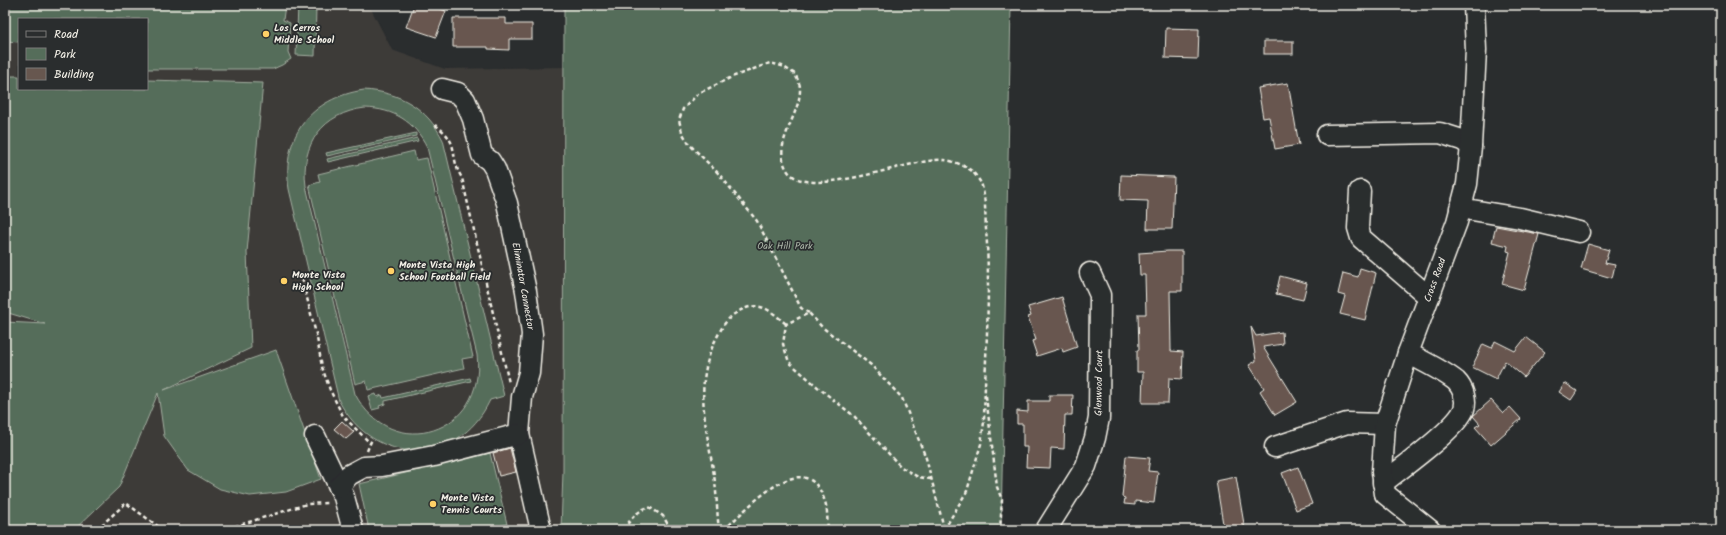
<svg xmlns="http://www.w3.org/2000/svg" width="1726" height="535" font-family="Kalam,sans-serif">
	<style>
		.built { fill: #3c3a38; fill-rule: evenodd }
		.green { fill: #556d5a; stroke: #a4afa1; fill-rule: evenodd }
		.building { fill: #67574f; stroke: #f4f1e8 }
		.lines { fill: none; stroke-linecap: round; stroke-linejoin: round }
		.minor-casing { stroke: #f4f1e8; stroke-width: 23 }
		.path { stroke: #f4f1e8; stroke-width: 2.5; stroke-dasharray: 4 3; stroke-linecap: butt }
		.minor { stroke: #2a2d2e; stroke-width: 20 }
		.poi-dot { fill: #ffd166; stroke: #2a2d2e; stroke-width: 1.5 }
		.labels { text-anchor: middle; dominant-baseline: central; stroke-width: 3.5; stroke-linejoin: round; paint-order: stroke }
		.poi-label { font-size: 10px; font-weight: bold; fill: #f4f1e8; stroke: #2a2d2e; text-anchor: start }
		.park-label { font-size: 10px; fill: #acb6a8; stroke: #2a2d2e }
		.street-label { font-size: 10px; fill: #f4f1e8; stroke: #2a2d2e }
	</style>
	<rect width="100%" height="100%" fill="#2a2d2e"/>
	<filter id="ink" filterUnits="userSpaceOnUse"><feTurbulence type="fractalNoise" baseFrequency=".025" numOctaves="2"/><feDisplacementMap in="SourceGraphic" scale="8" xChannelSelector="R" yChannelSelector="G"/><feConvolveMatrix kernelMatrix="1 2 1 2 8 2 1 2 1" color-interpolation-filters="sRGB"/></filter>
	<g filter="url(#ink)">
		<path class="built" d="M5 5H369L392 50 445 69 564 67 563 472 561 530H5ZM19 19H147V89H19Z"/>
		<g class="green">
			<polygon points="5,5 285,5 283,20 290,23 288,52 291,59 282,65 273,69 147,69 147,19 19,19 19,42 5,41"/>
			<polygon points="298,5 316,5 315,56 296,55"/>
			<polygon points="564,5 1011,5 1001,530 561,530 563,472"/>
			<polygon points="5,76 19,76 19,89 147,89 147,80 263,83 247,252 251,348 164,390 276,350 321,479 286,492 250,496 220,489 188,470 164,436 158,393 119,487 74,530 5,530 5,322 45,324 5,312"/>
			<path d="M364 90C400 92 427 108 443 140L504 396 490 400C458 468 374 467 339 401L289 189C281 136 311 98 364 90ZM365 108C394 109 414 121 427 147L477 355C487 433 392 464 355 394L306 186C300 144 323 113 365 108Z"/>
			<polygon points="416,133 416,136 327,156 326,153"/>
			<polygon points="417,138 418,141 328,162 327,159"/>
			<polygon points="414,151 416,160 427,158 473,357 462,359 464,368 368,390 366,381 355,384 309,185 320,182 318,174"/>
			<polygon points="470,378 471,381 385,401 385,404 379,406 380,408 372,410 368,396 376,394 377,397 382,395 383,398"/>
			<polygon points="490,453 507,524 500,526 501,530 369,530 359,484"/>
		</g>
		<g class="building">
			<polygon points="414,5 429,5 446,11 436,37 406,27"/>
			<polygon points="453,18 506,18 506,24 532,24 532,39 509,39 509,50 488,49 488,47 453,47"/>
			<polygon points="1166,28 1199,29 1198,59 1165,58"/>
			<rect x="1264" y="41" width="29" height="13"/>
			<polygon points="1288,83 1299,145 1275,149 1269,117 1263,118 1258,88"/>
			<polygon points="1121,175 1174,177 1172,229 1147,229 1148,201 1120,200"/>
			<polygon points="1496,226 1539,234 1524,290 1502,284 1510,252 1507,251 1508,246 1492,242"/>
			<polygon points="1588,244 1609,250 1605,263 1615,265 1612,278 1581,269"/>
			<polygon points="1168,251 1182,251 1182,291 1170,291 1171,351 1183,352 1182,379 1169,378 1168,403 1142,403 1143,372 1137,372 1137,350 1139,350 1138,314 1146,314 1145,275 1140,275 1139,253"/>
			<polygon points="1360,268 1376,273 1365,320 1340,314 1345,296 1338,294 1343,273 1358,277"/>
			<polygon points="1280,276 1307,283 1303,300 1276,294"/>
			<polygon points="1062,297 1077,347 1063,352 1062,348 1037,356 1032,341 1036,340 1028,317 1031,316 1028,307"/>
			<polygon points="1251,327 1256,336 1282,332 1283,344 1263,347 1297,402 1275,415 1260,391 1264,388 1249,365 1256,361"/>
			<polygon points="1526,337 1545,352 1524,377 1505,361 1496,379 1472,367 1483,344 1492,348 1495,341 1515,351"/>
			<polygon points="1565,383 1577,391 1571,400 1559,392"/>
			<polygon points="1049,395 1073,395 1072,415 1065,415 1064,449 1051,448 1050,468 1026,467 1027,447 1023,447 1023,424 1017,424 1017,411 1028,412 1028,401 1049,401"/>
			<polygon points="1491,400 1503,413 1510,407 1521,419 1491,445 1475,427 1480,424 1473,416"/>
			<polygon points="342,421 354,432 346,439 334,429"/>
			<polygon points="510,448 516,472 499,476 493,453"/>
			<polygon points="1126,456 1150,458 1148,471 1158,472 1154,503 1135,501 1135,505 1124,504 1125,498 1122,497"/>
			<polygon points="1298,467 1312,504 1296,510 1282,473"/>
			<polygon points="1236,477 1245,530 1224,530 1216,481"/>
		</g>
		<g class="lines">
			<g class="minor-casing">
				<g id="minor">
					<polyline points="442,89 458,93 465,100 473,119 482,155 490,161 495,169 507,203 526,291 532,334 529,373 522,397 519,434 541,530"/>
					<polyline points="1327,135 1440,133 1462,140 1471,146"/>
					<polyline points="1360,191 1358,228 1361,238 1429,297"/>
					<polyline points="1460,208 1520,218 1579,232"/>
					<polyline points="315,436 344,497 353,530"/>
					<polyline points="1275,447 1347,423 1385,424"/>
					<path d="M1383 483C1401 468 1457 429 1464 409 1467 400 1463 388 1456 381 1444 371 1422 361 1408 353"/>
					<polyline points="339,487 349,475 364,467 382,466 434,456 519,434"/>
					<polyline points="1046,530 1086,466 1095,438 1099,418 1100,295 1090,273"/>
					<polyline points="1430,530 1385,494 1382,472 1385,424 1408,353 1457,222 1467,184 1471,146 1476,50 1474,5"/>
				</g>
			</g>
			<g class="path">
				<path d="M435 125C462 143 448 156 462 178L509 383"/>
				<polyline points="302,278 317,338 322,367 330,390 343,416 370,443"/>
				<path d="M809 313 801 308 757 221 719 174 689 144 682 132 679 120 683 109 699 93 732 77 770 63 782 66 795 74C797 78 800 84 800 88 801 116 771 143 787 170 807 203 911 157 944 160 955 161 963 165 972 171 975 174 979 180 981 183 986 197 985 215 986 229 991 293 985 358 984 422L981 444 967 491 945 528"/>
				<polyline points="986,396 997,487 1002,500 1000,530"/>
				<polyline points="367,451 372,439"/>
				<polyline points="931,479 918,477 901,467 854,416 820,389 789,362 783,344 786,324 809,313 822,327 871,365 902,398 926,458 944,528"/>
				<polyline points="96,530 126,503 163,530"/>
				<polyline points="207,530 233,527 307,504 329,503"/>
				<path d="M624 530C630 519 637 511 649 507L663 516 671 530"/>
				<path d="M719 530C717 514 717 498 715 482 708 432 692 387 716 339 721 329 726 319 736 313 758 299 769 309 786 324"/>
				<path d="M724 530C746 510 804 443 824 499 828 508 827 520 828 530"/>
			</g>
			<use href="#minor" class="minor"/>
		</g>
	</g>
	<g class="poi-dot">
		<circle cx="266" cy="34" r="4"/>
		<circle cx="391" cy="271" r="4"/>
		<circle cx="284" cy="281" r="4"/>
		<circle cx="433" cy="504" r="4"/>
	</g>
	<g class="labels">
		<g class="poi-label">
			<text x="274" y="28">Los Cerros<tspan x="274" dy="12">Middle School</tspan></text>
			<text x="399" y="265">Monte Vista High<tspan x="399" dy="12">School Football Field</tspan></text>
			<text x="292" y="275">Monte Vista<tspan x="292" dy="12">High School</tspan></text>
			<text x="441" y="498">Monte Vista<tspan x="441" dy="12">Tennis Courts</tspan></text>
		</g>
		<g class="park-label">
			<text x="785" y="246">Oak Hill Park</text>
		</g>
		<g class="street-label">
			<text transform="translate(1435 280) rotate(-70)">Cross Road</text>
			<text transform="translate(523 286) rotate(80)">Eliminator Connector</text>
			<text transform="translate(1099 383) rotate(-89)">Glenwood Court</text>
		</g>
	</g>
	<rect width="1726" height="535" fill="none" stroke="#2a2d2e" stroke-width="20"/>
	<rect x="10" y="10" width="1706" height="515" fill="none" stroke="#f4f1e8" stroke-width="1.5" filter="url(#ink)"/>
	<rect x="18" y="18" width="130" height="72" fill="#2a2d2e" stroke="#7b7b78"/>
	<rect x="26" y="31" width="20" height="6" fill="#2a2d2e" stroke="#7b7b78"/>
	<text x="54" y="38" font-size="12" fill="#f4f1e8">Road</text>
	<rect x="26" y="48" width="20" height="12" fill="#556d5a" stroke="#7b7b78"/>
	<text x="54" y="58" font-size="12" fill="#f4f1e8">Park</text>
	<rect x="26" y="68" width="20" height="12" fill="#67574f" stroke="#7b7b78"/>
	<text x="54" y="78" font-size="12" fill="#f4f1e8">Building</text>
</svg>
